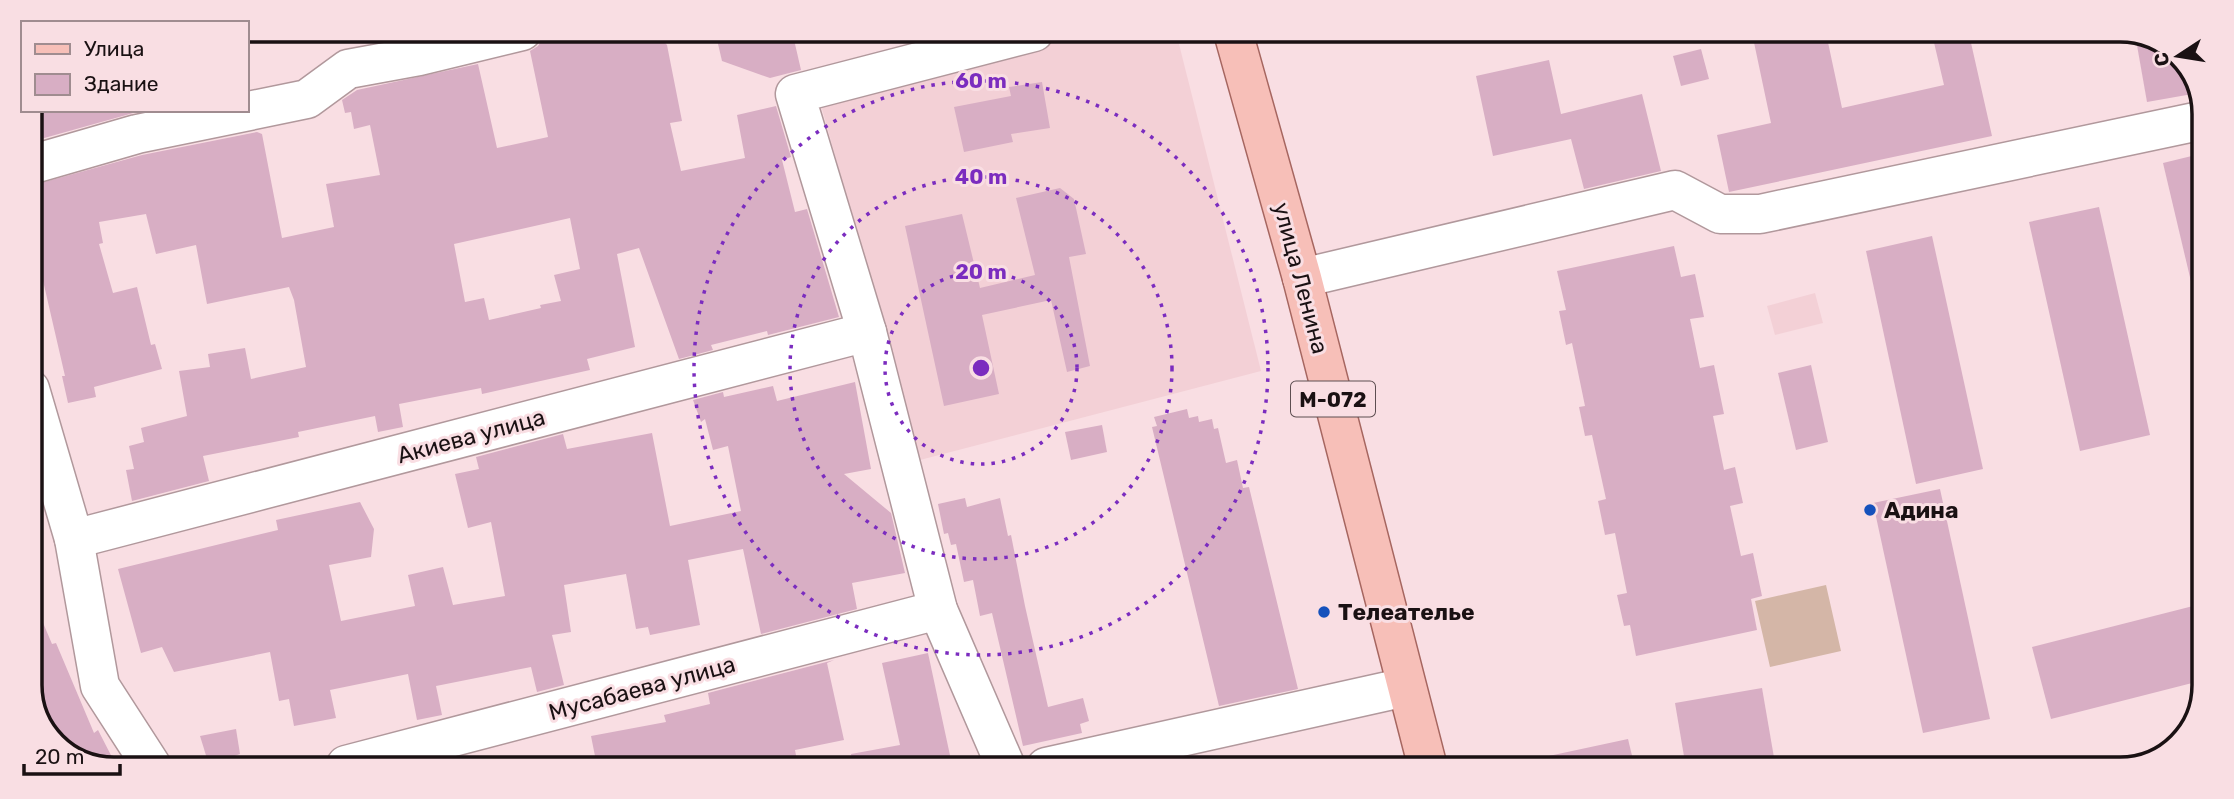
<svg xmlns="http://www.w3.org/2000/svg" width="2234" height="799" font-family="Rubik,sans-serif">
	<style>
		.built { fill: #f3d0d6 }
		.green { fill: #d4b6a7 }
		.building { fill: #d8aec4; fill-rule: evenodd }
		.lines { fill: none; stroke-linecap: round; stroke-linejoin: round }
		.minor-casing { stroke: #b1989c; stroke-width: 41 }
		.major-casing { stroke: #a66660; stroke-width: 41 }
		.minor { stroke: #fff; stroke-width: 38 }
		.major { stroke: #f7bfb8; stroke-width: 38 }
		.ring { fill: none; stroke: #7b2cbf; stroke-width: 3.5; stroke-dasharray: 3.5 7 }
		.poi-dot { fill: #1551bc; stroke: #f9dee3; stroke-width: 2.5 }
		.labels { text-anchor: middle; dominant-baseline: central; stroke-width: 6; stroke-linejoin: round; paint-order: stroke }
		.shield { fill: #f9dee3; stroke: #5d4e51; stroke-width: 2 }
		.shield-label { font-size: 21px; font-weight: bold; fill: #1a1113 }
		.street-label { font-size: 23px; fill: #1a1113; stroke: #f9dee3 }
		.poi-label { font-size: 23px; font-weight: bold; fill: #1a1113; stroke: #f9dee3; text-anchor: start }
		.rim { fill: none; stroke: #1a1113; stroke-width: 3.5 }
		.centre { fill: #7b2cbf; stroke: #f9dee3; stroke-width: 3.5 }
		.ring-label { font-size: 21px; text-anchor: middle; font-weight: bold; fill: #7b2cbf; stroke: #f9dee3; stroke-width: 6; stroke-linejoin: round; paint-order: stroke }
	</style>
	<rect width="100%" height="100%" fill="#f9dee3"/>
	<g class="built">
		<polygon points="1071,32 1176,32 1261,371 920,460 819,98"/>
		<polygon points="1815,293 1823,323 1775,335 1767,306"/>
	</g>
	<polygon class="green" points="1826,585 1841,651 1770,667 1755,601"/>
	<g class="building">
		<polygon points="373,30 432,30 376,42"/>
		<path d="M584 31H654L667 45 682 121 670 123 681 171 745 158 737 115 776 106 791 157 782 160 795 212 807 209 839 317 768 335 767 331 711 345 713 350 679 359 639 248 617 254 635 347 587 359 590 370 482 394 481 388 399 404 403 427 378 432 375 416 298 432 299 437 203 456 209 481 132 501 126 470 134 469 129 446 144 442 141 428 187 416 179 371 210 367 208 354 245 348 251 379 306 367 294 300 289 287 207 304 196 245 156 254 146 214 99 222 103 243 99 244 113 293 137 287 151 345 155 344 162 369 94 387 96 397 68 403 62 376H65L38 259 30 261V186L142 155 257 132 262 134 282 238 334 227 326 184 380 175 370 125 354 129 351 112 345 113 342 100 357 90 478 64 497 148 548 137 530 51 538 46 542 39ZM570 218 580 269 554 275 561 301 540 305 541 308 489 320 484 298 465 302 454 244Z"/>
		<polygon points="715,31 792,31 801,70 770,78 722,61"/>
		<polygon points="1752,33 1826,33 1842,108 1944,85 1932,34 1969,34 1992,136 1729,192 1717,135 1771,123"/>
		<polygon points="2135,34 2147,34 2187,62 2198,93 2147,102"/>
		<polygon points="1701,49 1709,79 1681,86 1673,56"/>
		<polygon points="1549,60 1561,114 1642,94 1661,171 1584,189 1571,139 1493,156 1476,76"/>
		<polygon points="1042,82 1050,128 1011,134 1013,142 964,152 954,107 1011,96 1009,87"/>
		<polygon points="30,110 144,110 30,142"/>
		<polygon points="2204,153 2203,289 2193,290 2163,163"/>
		<polygon points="1060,188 1074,199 1086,254 1069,257 1090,366 1067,372 1051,300 982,315 999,394 944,406 905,226 962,214 980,288 1035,275 1016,198"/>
		<polygon points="2099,207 2150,435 2080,451 2029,222"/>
		<polygon points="1932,236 1983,469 1916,484 1866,251"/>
		<polygon points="1674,246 1681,277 1695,274 1704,317 1690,319 1700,368 1714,365 1724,414 1713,416 1724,470 1735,467 1743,503 1730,506 1741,556 1753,553 1762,596 1751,599 1757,630 1636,656 1630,625 1624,626 1617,595 1627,593 1615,533 1605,535 1598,501 1606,499 1592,435 1585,436 1579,407 1585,406 1572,343 1566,345 1559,311 1566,310 1557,271"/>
		<polygon points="1811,365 1828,442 1796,450 1778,373"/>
		<polygon points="855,382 871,469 844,474 891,513 905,573 852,583 857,609 761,634 743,549 688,560 700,625 650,635 648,627 636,629 626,574 564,585 571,632 552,635 564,685 537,692 531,667 436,686 442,715 417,720 408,674 330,690 336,718 294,726 289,699 279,701 270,652 174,672 162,647 141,653 118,569 278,530 276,520 360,502 374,529 371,557 329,565 341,621 415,606 408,575 443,567 453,605 505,596 491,522 468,528 455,474 479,469 476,457 563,434 567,449 652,433 670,526 741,511 728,446 713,450 705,419 701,422 693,400 723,392 724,397 773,386 777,401"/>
		<polygon points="1187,409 1189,418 1198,416 1199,422 1212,419 1214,429 1218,428 1226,463 1237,460 1243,488 1249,487 1298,689 1219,706 1152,427 1157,426 1154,417"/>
		<polygon points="1102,425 1107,452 1071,460 1065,432"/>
		<polygon points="1940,489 1990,719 1923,733 1873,503"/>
		<polygon points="965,498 967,507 1000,498 1008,536 1011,535 1025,606 1048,707 1083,698 1089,721 1080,724 1082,733 1023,746 992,613 980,616 973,580 964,582 956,544 951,545 948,533 944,534 938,504"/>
		<polygon points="30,592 52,644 56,643 94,733 98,730 116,765 87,765 47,737 30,691"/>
		<polygon points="2201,604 2200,681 2051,719 2032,647"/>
		<polygon points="928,653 951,760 915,767 853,767 851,754 900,745 882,663"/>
		<polygon points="834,660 827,663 844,740 795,750 798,766 597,766 591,736 666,722 664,715 710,704 708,693"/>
		<polygon points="1762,688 1776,769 1686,768 1675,703"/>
		<polygon points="236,729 240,754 209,765 200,736"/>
		<polygon points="1628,739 1635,768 1545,768 1544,757"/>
	</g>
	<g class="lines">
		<g class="minor-casing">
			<g id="minor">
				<polyline points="30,165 137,134 307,99 348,69 419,56 522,31"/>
				<polyline points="1302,278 1675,190 1720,214 1760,214 2204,120"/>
				<polyline points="30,389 74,539 100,686 151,765"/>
				<polyline points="74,539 867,332"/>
				<polyline points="346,765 938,610"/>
				<polyline points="1006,767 938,610 867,332 795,94 1034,32"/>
				<polyline points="1046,767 1406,687"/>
			</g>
		</g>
		<g class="major-casing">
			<polyline id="major" points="1233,32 1302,278 1428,768"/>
		</g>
		<use href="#minor" class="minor"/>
		<use href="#major" class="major"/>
	</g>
	<g class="ring">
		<circle cx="981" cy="368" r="96"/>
		<circle cx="981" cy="368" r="191"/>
		<circle cx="981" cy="368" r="287"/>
	</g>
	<g class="poi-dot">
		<circle cx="1870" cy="510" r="7"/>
		<circle cx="1324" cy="612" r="7"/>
	</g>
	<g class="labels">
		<rect class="shield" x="1291" y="381.5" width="84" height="35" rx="5"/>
		<g class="shield-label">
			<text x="1333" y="399">М-072</text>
		</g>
		<g class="street-label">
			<text transform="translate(1301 278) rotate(75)">улица Ленина</text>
			<text transform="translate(471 436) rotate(-15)">Акиева улица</text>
			<text transform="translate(642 688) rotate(-15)">Мусабаева улица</text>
		</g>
		<g class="poi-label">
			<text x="1884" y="510">Адина</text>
			<text x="1338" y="612">Телеателье</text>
		</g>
	</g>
	<path d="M0 0H2234V799H0ZM114 42H2120A72 72 0 0 1 2192 114V685A72 72 0 0 1 2120 757H114A72 72 0 0 1 42 685V114A72 72 0 0 1 114 42Z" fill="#f9dee3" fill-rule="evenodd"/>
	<path class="rim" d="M114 42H2120A72 72 0 0 1 2192 114V685A72 72 0 0 1 2120 757H114A72 72 0 0 1 42 685V114A72 72 0 0 1 114 42Z"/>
	<circle cx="981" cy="368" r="10" class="centre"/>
	<g class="ring-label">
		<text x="981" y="88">60 m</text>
		<text x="981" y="184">40 m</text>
		<text x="981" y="279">20 m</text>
	</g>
	<rect x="21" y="21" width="228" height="91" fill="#f9dee3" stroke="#a08c90" stroke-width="2"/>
	<rect x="35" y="44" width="35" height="10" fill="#f7bfb8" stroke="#a08c90" stroke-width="2"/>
	<text x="84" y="56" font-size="21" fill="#1a1113">Улица</text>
	<rect x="35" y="74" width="35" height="21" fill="#d8aec4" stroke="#a08c90" stroke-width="2"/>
	<text x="84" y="91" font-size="21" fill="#1a1113">Здание</text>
	<g transform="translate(2178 56) rotate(258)" stroke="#f9dee3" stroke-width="5" paint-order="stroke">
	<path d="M0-5L12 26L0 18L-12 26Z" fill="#1a1113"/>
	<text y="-10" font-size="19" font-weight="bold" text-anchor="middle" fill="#1a1113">С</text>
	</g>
	<path d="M24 764v10h96v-10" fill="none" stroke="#1a1113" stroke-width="3.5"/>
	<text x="35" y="764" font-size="21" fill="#1a1113" stroke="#f9dee3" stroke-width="5" paint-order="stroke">20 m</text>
</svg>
